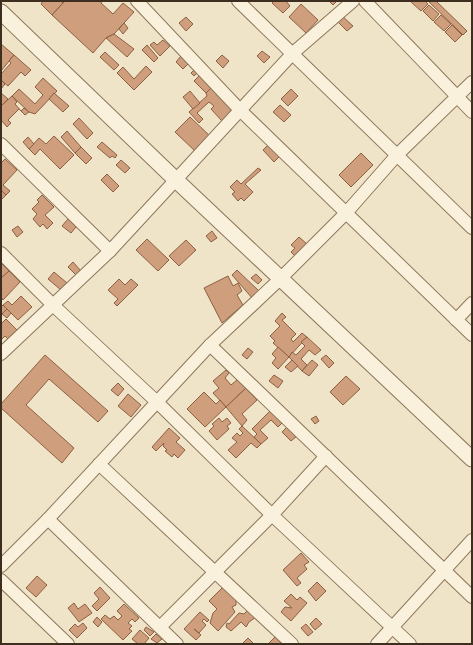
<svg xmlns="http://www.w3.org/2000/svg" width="473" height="645" font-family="Spectral,serif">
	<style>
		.building { fill: #cf9f7d; stroke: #8d5f41 }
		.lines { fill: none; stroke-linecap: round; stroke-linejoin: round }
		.minor-casing { stroke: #8d765c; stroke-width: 14 }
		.tertiary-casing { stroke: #8d765c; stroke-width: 17 }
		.minor { stroke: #faf1dc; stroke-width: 12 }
		.tertiary { stroke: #faf1dc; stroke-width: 15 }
	</style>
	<rect width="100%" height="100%" fill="#f0e4c8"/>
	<g class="building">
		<polygon points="43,1 61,1 63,3 52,15 41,4"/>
		<polygon points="65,1 102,1 101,3 113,14 123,3 134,12 114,34 106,38 93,53 52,15"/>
		<polygon points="274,1 286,1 290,6 283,13 272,3"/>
		<polygon points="329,1 337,1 333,5"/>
		<polygon points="410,1 425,1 428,4 421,11"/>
		<polygon points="428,1 436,1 467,31 463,35"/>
		<polygon points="301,4 318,20 306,33 289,17"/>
		<polygon points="429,5 439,14 433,21 423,11"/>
		<polygon points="341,15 353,26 347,31 336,20"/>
		<polygon points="441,15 451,24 444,31 434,22"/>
		<polygon points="186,17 193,24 186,31 179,23"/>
		<polygon points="124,23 128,28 123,34 119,29"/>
		<polygon points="452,25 462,35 455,42 445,32"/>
		<polygon points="114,34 134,49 127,57 106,38"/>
		<polygon points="163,40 170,46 160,56 150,45 154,42 157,45"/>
		<polygon points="1,44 14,55 1,71"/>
		<polygon points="147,45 158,58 154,62 142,50"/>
		<polygon points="262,51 270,57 264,63 257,56"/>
		<polygon points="105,52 119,65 114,70 100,57"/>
		<polygon points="14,55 31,70 25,76 21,72 8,86 1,80 1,74 11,63 9,61"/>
		<polygon points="222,55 229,61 223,68 216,61"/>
		<polygon points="181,56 189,63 183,69 176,62"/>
		<polygon points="146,66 152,72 134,90 117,73 123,67 134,79"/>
		<polygon points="194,70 197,73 194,76 191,73"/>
		<polygon points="201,74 212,87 206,93 194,81"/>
		<polygon points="43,78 57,91 35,114 29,112 12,96 19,89 35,104 43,95 35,87"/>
		<polygon points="1,80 5,84 1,89"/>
		<polygon points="212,87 235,110 222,121 211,109 214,106 209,102 197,113 203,119 199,123 189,112 207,96 206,93"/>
		<polygon points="291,89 298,96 288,106 281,99"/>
		<polygon points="190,91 200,103 193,109 183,97"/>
		<polygon points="1,93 8,99 1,106"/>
		<polygon points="54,93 69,106 63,112 49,99"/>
		<polygon points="12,96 17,102 15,104 21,111 24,108 29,112 25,115 19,109 8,120 11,123 7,127 1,120 1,106"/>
		<polygon points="280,105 291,115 284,122 273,112"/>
		<polygon points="190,117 211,137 196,152 175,132"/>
		<polygon points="79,118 93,133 87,139 73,124"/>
		<polygon points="67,131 81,147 75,153 61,137"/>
		<polygon points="54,136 74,155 60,169 40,149 35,155 29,149 39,138 46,144"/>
		<polygon points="28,137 34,144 29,149 23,142"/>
		<polygon points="102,142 117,155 115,158 112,156 110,158 97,147"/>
		<polygon points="269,144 280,156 274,162 263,150"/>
		<polygon points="81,147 92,158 86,164 75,153"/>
		<polygon points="361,153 373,165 351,187 339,175"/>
		<polygon points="5,159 17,170 3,185 10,191 6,195 1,190 1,163"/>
		<polygon points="121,160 130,168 125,173 116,165"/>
		<polygon points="258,168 261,170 245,184 253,192 244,201 241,198 238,201 232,194 235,192 230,187 237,180 241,184"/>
		<polygon points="107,174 119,186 113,192 101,180"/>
		<polygon points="2,191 6,195 1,200 1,192"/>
		<polygon points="42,195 54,207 45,215 53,223 47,229 43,224 40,227 33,219 37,214 32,209 39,202 37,200"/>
		<polygon points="68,219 76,227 71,233 62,226"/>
		<polygon points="18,226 23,232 17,237 12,230"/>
		<polygon points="212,231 217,238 211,242 206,236"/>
		<polygon points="299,237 308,245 296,257 291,252 295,248 291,245"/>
		<polygon points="147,239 169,260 158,271 136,250"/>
		<polygon points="186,240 196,250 179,266 169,256"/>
		<polygon points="73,262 81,271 76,275 68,267"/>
		<polygon points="1,263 9,271 3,277 1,275"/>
		<polygon points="237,270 260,292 253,299 232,275"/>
		<polygon points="9,271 20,282 3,300 1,297 1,278"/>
		<polygon points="54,272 67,283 61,290 48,279"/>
		<polygon points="256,274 262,280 258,284 251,278"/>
		<polygon points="228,276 233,286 238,283 242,291 237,295 243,305 222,323 204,288"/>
		<polygon points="119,279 125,285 131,279 138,285 117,306 114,303 118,299 108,290"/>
		<polygon points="21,296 32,307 18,320 3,305 8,301 12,305"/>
		<polygon points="3,305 7,309 1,315 1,307"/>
		<polygon points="7,309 11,313 7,318 2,314"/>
		<polygon points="282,313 286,317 282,320 296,334 291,339 293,342 302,333 307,337 289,357 273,343 275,341 270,336 280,326 275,321"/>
		<polygon points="6,319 19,332 10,341 5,336 1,340 1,324"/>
		<polygon points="307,337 321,350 315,355 309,350 301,359 307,365 302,371 289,357 292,352 296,355 305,346 301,342"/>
		<polygon points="278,347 289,357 278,369 272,363 276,358 272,354"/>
		<polygon points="248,348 253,352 247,359 242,355"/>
		<polygon points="45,355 108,411 98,422 49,379 26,405 74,448 62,463 1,408 1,404"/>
		<polygon points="326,355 334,363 329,368 321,359"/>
		<polygon points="292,360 298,366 291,372 285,367"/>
		<polygon points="312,360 318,365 309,376 302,371"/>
		<polygon points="226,370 229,373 225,378 231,385 237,380 246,388 226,407 213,393 219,388 213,381"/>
		<polygon points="274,375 283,381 278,388 269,381"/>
		<polygon points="346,376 360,389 343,405 330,392"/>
		<polygon points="118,383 124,389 118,396 111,390"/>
		<polygon points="246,388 257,400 242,414 247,420 242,426 226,407"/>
		<polygon points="204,392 216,404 220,400 226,407 205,427 187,409"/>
		<polygon points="128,394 141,405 131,417 118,406"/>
		<polygon points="270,411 282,423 278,427 271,420 260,430 268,438 261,444 254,437 257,434 252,429"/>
		<polygon points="316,416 319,421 315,424 311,419"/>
		<polygon points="219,418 222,422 227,418 231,423 227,426 229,429 217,440 209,431 214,426 212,424"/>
		<polygon points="242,426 261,444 257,448 251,443 236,458 228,450 237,442 232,438 237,433 240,436 243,433 239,429"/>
		<polygon points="288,426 297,436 291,441 282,432"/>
		<polygon points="169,428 180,438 176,442 185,450 178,458 174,454 172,457 165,451 167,450 163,446 164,443 156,451 152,447"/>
		<polygon points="301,553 309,562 304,565 307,569 297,578 301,583 297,586 283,570"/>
		<polygon points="37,576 47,585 36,597 26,588"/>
		<polygon points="317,582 326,591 316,601 308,591"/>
		<polygon points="100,587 110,598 97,611 92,606 99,599 94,593"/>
		<polygon points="223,587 236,600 236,605 232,607 235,612 218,631 210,623 213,613 217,609 209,601"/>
		<polygon points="291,594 297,600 300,597 307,603 291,621 281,612 285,607 292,608 284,601"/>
		<polygon points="74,603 78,609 85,604 92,613 79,622 68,608"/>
		<polygon points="124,604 139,618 135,622 132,619 128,623 132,626 129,629 132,631 123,640 101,619 105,615 110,619 114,616 118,620 122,616 117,611"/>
		<polygon points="248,610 256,617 249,622 246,627 241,622 231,631 226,627 227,623 229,624 239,613 244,614"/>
		<polygon points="200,612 209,620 207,622 204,619 202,621 206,625 199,633 194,629 201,635 196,640 184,629"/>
		<polygon points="97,617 102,622 98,627 93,622"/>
		<polygon points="316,618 322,624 315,630 310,624"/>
		<polygon points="83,623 87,628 77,638 69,630 75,624 78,627"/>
		<polygon points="306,624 313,632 308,636 301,628"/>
		<polygon points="146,627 154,632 150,636 144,630"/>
		<polygon points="140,630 149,638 144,644 138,644 132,639"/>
		<polygon points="156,634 162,639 157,643 151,639"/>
		<polygon points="275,637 282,644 270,644 269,643"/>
		<polygon points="248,638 254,644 242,644"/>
	</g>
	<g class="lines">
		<g class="minor-casing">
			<g id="minor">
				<polyline points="137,1 241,111 472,335"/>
				<polyline points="238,1 472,228"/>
				<polyline points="365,1 472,112"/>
				<polyline points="1,144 110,251"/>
				<polyline points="1,253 54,306 157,402 272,515 410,644"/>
				<polyline points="456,320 472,303"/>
				<polyline points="210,345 472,597"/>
				<polyline points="1,354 110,251 293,53 353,1"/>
				<polyline points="99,464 292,644"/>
				<polyline points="48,519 177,644"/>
				<polyline points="1,566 48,519 210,345 280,279 346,213 397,155 472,82"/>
				<polyline points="1,580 68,644"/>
				<polyline points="160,627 272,515 326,456"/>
				<polyline points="377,644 472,540"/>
			</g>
		</g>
		<g class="tertiary-casing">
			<polyline id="tertiary" points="1,12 177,181 472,459"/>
		</g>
		<use href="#minor" class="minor"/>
		<use href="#tertiary" class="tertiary"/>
	</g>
	<rect width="473" height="645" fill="none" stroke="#3d2e20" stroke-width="4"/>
</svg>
